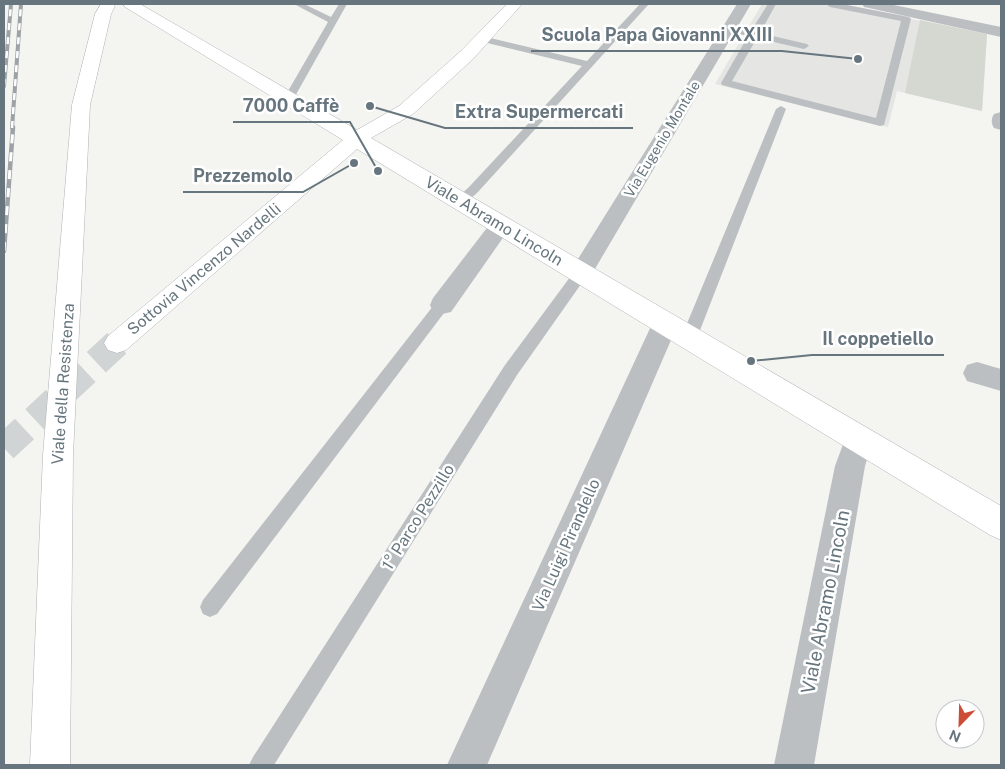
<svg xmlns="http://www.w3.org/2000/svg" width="1005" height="769" font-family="'Public Sans',sans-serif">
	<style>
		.built { fill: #e5e5e4 }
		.green { fill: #d4d8d1 }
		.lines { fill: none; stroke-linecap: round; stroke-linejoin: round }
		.secondary-tunnel { stroke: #d1d4d4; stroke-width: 28; stroke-dasharray: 28 14; stroke-linecap: butt }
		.secondary-casing { stroke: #aeb3b6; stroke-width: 1 }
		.lane { fill: #bbbfc2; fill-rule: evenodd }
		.street { fill: #bbbfc2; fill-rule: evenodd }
		.secondary { fill: #fff; fill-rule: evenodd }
		.rail-far1-casing { stroke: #9ca2a6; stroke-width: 4 }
		.rail-casing { stroke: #9ca2a6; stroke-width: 4.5 }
		.rail-far1 { stroke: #fff; stroke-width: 2.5; stroke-dasharray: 7; stroke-linecap: butt }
		.rail { stroke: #fff; stroke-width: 3; stroke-dasharray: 9; stroke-linecap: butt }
		.labels { text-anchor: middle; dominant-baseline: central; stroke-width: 5; stroke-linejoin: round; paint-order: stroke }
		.far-street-label { font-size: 14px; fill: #67767e; stroke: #fff }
		.street-label { font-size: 16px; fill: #67767e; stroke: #fff }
		.near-street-label { font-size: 19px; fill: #67767e; stroke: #fff }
		.leader { fill: none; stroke: #67767e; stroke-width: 2 }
		.callout-dot { fill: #67767e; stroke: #fff; stroke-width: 2 }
		.callout-label { font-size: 18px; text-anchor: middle; font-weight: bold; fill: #67767e; stroke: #fff; stroke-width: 5; stroke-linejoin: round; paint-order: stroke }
	</style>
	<rect width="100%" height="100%" fill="#f4f4f1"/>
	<polygon class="built" points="762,4 836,4 987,34 982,111 897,91 888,127 715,84"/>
	<polygon class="green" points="920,20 987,34 982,111 905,93"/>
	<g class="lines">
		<polyline class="secondary-tunnel" points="4,448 117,343"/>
		<g class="secondary-casing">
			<g id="secondary">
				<polygon points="101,4 113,4 115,6 111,14 90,105 73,455 70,765 30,765 43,455 72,105 95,14"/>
				<polygon points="123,4 140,4 357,130 399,106 461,51 507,4 522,4 473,59 413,114 371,138 1001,506 1001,540 990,535 357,149 126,350 117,353 108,350 104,343 108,336 343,140 125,7"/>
			</g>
		</g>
		<g class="lane">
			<polygon points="294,4 304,4 331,17 339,4 347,4 294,98 289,101 284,98 328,22"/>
			<polygon points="640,4 649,4 477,193 464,204 456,204 454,201 469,187 582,66 479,41 479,37 482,36 587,61"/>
			<polygon points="768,4 776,4 760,33 807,44 809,46 804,49 757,38 732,81 876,118 901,21 830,7 826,4 842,4 909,17 911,19 884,125 880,126 722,85 721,83 748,36 725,31 723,29 728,26 751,31"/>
			<polygon points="781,106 786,109 697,338 694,342 689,344 684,342 681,338 776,109"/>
			<polygon points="581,268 586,269 588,273 586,277 517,375 274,765 249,765 253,757 505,365 576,269"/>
			<polygon points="442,299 447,301 449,305 447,309 217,614 210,617 203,614 200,607 203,600 437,301"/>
		</g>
		<g class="street">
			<polygon points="737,4 751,4 589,279 581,282 573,279 569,273 573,267"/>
			<polygon points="862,4 889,4 1001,27 1001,37 869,8 864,7"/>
			<path d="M1001 112V130L994 128C991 123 991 119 994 114Z"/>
			<polygon points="501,217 509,220 512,225 451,312 442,314 433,312 430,305 433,298 493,220"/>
			<polygon points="665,314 674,317 678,324 487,765 447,765 652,324 656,317"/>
			<polygon points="977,362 1001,369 1001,391 967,381 963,373 967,365"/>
			<polygon points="858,427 868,431 873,440 865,466 814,765 774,765 835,466 848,431"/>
		</g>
		<use href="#secondary" class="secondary"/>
		<g class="rail-far1-casing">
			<g id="rail-far1">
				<polyline points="4,86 11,4"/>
				<polyline points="12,128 21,4"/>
			</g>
		</g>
		<g class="rail-casing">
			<polyline id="rail" points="4,251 13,127"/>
		</g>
		<use href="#rail-far1" class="rail-far1"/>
		<use href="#rail" class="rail"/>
	</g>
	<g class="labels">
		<g class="far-street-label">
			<text transform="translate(662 139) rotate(-59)">Via Eugenio Montale</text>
		</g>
		<g class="street-label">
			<text transform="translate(494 221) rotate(31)">Viale Abramo Lincoln</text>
			<text transform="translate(204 269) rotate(-40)">Sottovia Vincenzo Nardelli</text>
			<text transform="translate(63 384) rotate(-86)">Viale della Resistenza</text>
			<text transform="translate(418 517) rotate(-58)">1° Parco Pezzillo</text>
			<text transform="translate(566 545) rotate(-66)">Via Luigi Pirandello</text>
		</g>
		<g class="near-street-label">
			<text transform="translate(825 602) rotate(-79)">Viale Abramo Lincoln</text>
		</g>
	</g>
	<path class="leader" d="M858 59L782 51H531M378 171L350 122H233M370 106L445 128H633M354 163L303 192H183M751 361L812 355H944"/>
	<g class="callout-dot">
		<circle cx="858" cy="59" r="5"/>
		<circle cx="378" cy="171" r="5"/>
		<circle cx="370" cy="106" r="5"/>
		<circle cx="354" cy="163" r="5"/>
		<circle cx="751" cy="361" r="5"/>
	</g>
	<g class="callout-label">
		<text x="657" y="41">Scuola Papa Giovanni XXIII</text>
		<text x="291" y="112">7000 Caffè</text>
		<text x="539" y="118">Extra Supermercati</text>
		<text x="243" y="182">Prezzemolo</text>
		<text x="878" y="345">Il coppetiello</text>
	</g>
	<rect width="1005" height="769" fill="none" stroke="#67767e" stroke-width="10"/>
	<g transform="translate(960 724) rotate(203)"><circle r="24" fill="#ffffff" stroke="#c2c8cb"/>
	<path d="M0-4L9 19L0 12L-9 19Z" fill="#cd4c38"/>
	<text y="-8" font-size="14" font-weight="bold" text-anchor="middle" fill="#67767e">N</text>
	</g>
</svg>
